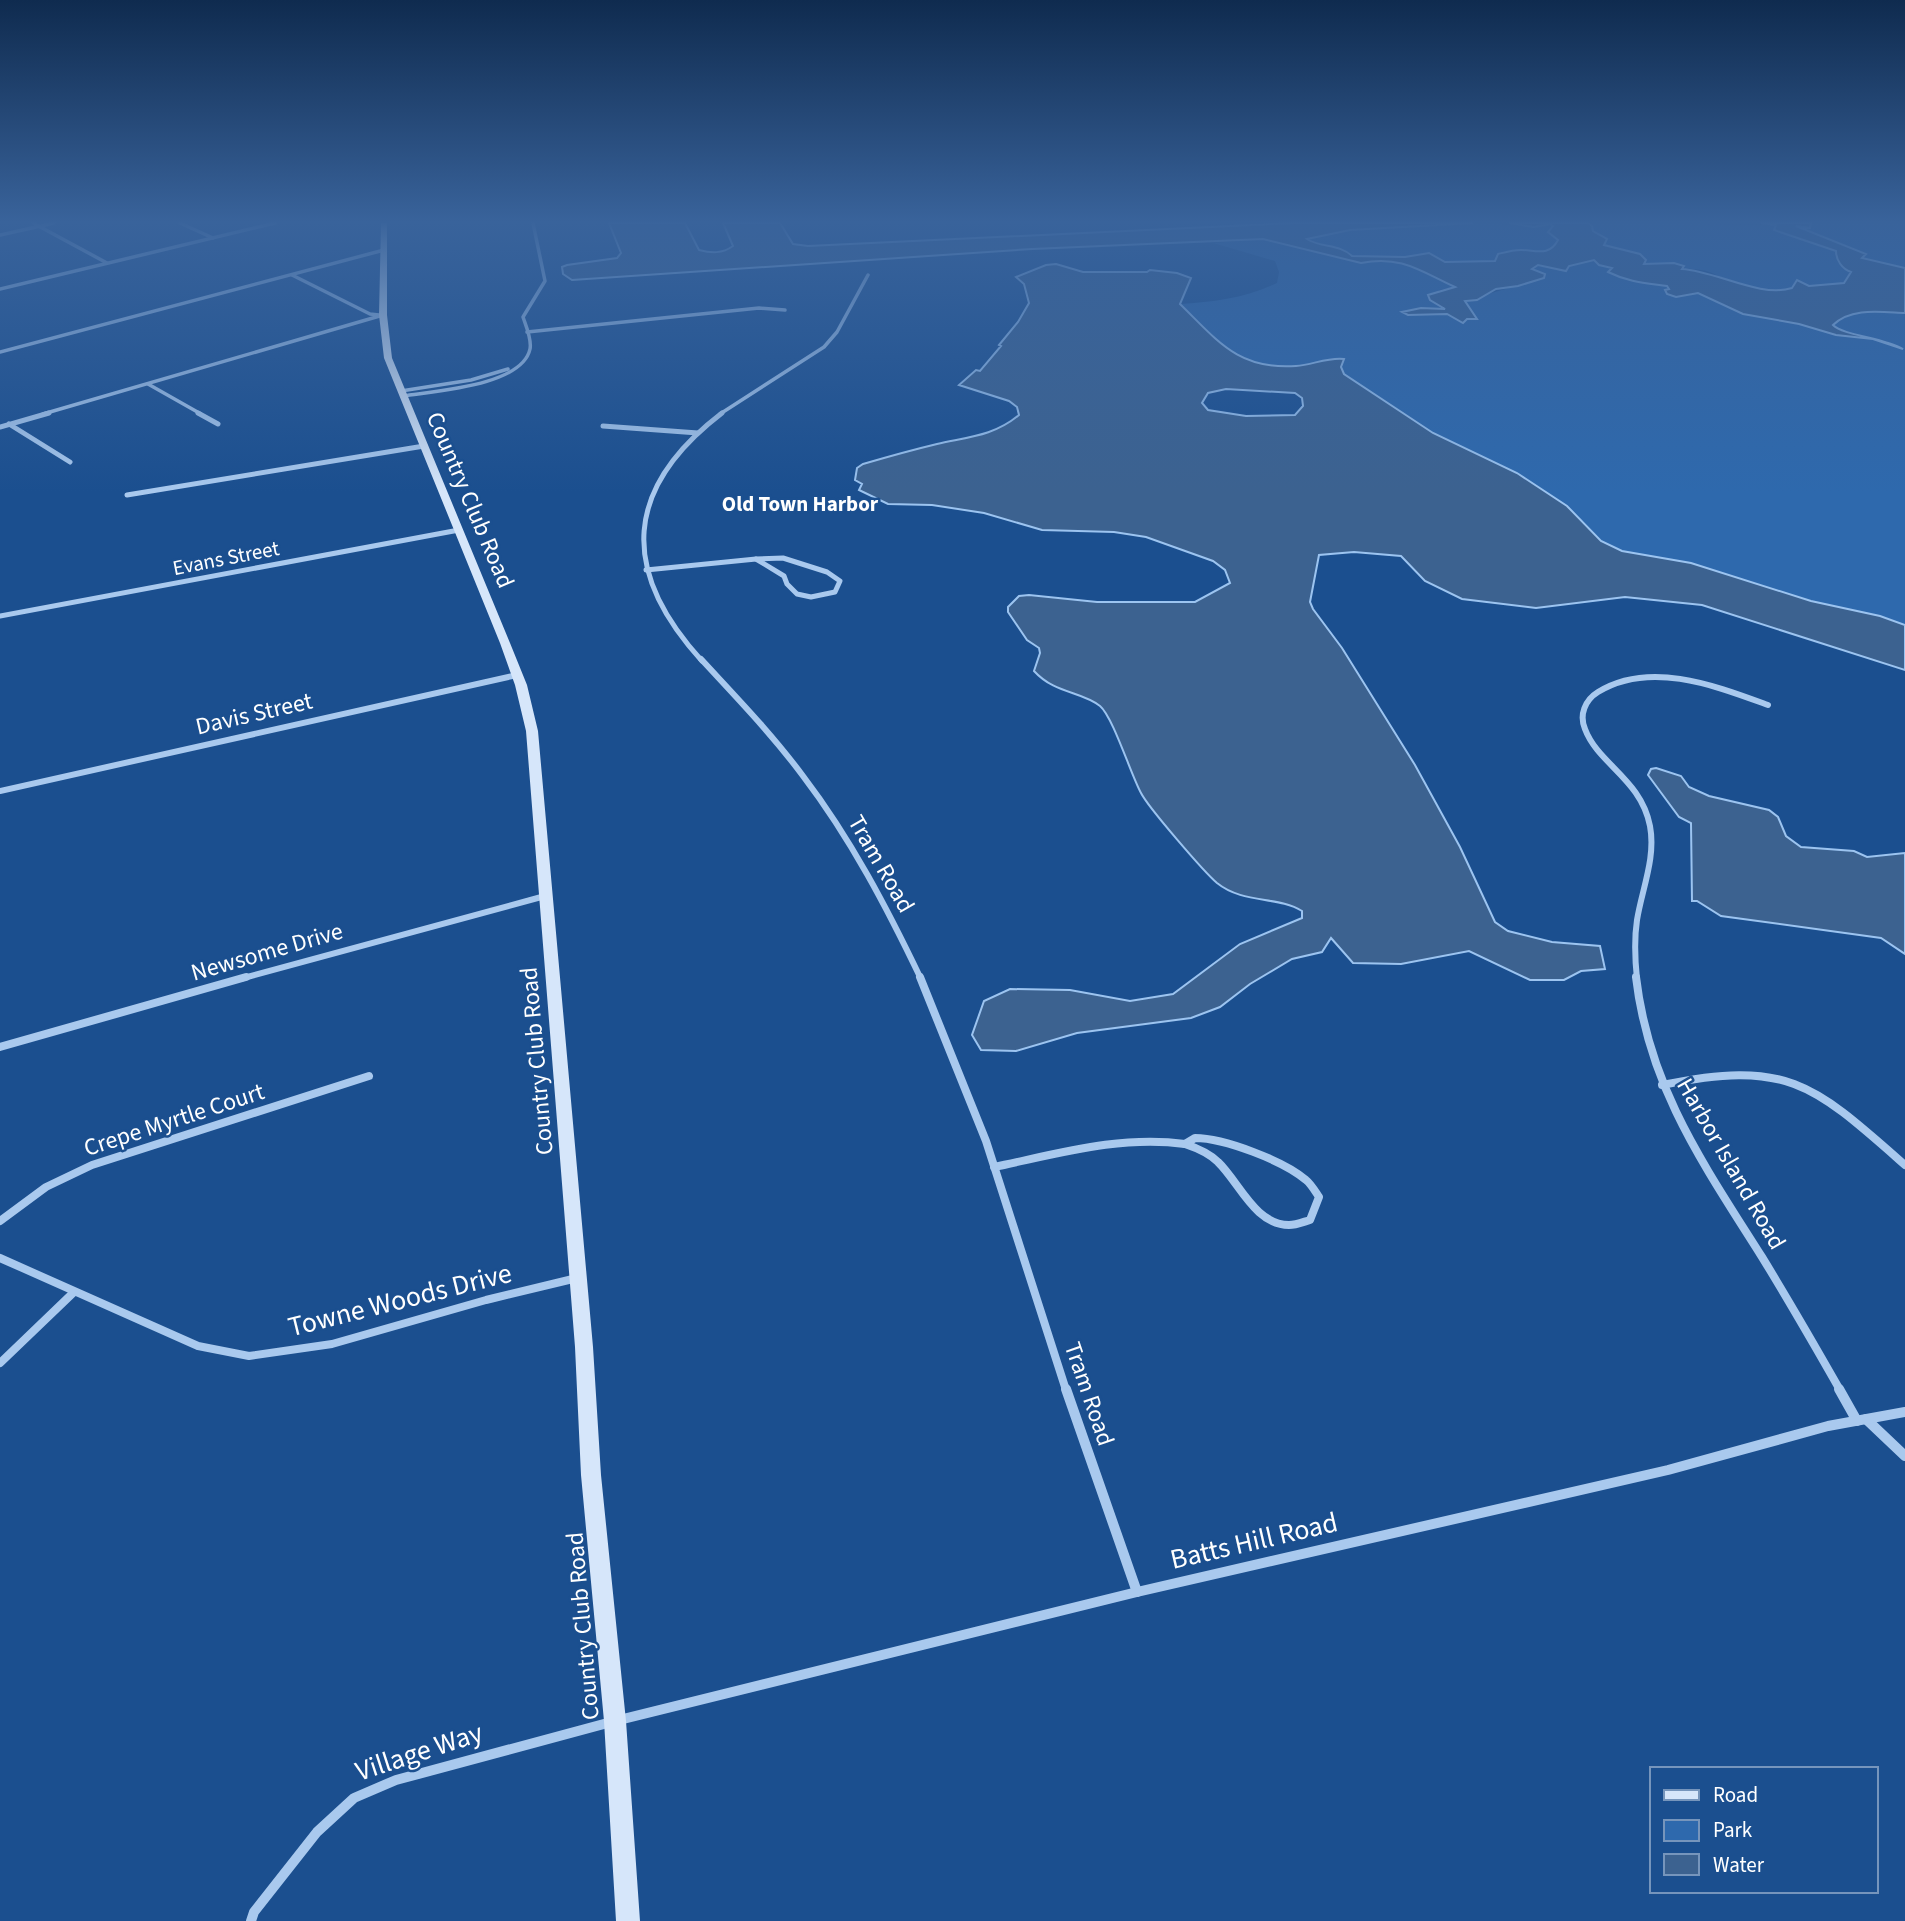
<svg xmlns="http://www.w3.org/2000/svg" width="1905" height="1921" font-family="'Source Sans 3',sans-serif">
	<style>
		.green { fill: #2e69ad }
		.water { fill: #3c6290; stroke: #9cc4f0; stroke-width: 2; fill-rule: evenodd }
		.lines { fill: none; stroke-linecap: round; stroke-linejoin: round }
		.street-far4 { stroke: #a9c9ee; stroke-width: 3.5 }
		.street-far3 { stroke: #a9c9ee; stroke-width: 5 }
		.street-far2 { stroke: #a9c9ee; stroke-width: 6 }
		.street-far1 { stroke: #a9c9ee; stroke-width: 8 }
		.street { stroke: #a9c9ee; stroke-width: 10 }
		.secondary { fill: #d6e6fa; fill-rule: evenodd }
		.labels { text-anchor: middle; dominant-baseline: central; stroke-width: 5; stroke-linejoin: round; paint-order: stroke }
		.far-neighbourhood-label { font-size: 21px; font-weight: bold; fill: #fff; stroke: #1b4f8f }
		.far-street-label { font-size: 21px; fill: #fff; stroke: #1b4f8f }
		.street-label { font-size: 24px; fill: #fff; stroke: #1b4f8f }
		.near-street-label { font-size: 28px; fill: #fff; stroke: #1b4f8f }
	</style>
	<rect width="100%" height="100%" fill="#1b4f8f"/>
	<g class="green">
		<path d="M1473 223C1493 223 1511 225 1531 227 1538 227 1546 224 1553 225L1548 232 1558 240 1554 247 1543 253 1525 249 1495 261 1479 263 1445 262 1429 253 1405 257 1352 256C1341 245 1321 247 1307 239L1350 230Z"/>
		<path d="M1588 223 1777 225 1774 230 1836 251C1836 260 1842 269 1851 272L1844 283 1806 286 1797 280 1792 288C1768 295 1733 283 1712 273 1699 267 1686 272 1675 263L1643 264 1640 254 1604 245 1601 236 1593 231 1592 226Z"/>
		<polygon points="1811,223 1905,223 1905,268 1861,258 1866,254 1794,225 1810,228"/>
		<path d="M1263 239 1361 263C1401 255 1420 272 1455 287L1439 290 1446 308C1432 312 1418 304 1408 315L1447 314 1463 323 1467 319 1476 318 1464 301 1529 282 1532 269 1538 265 1566 271 1569 266 1595 260 1599 265 1612 268 1609 272C1628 282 1646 283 1667 286V294L1698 293 1743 314 1799 324 1836 335 1873 339 1898 348C1880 332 1848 341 1833 325 1851 307 1881 312 1905 313V625L1880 616 1811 601 1691 563 1622 551 1601 541 1567 506 1433 433 1344 374 1341 367 1344 360C1328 357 1312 365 1296 366 1238 370 1218 340 1179 304 1215 302 1245 298 1277 283L1279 272 1275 261 1213 243Z"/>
	</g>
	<g class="water">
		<path d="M609 223H685L699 250C711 253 722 254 733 246L723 223H780L793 244 808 246 1293 223H1473L1350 230 1307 239C1321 248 1340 244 1352 256L1405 257 1429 253 1445 262 1495 261 1498 254C1506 252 1513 250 1521 250 1536 250 1549 257 1558 240L1548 232 1553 226 1550 224 1534 227 1509 223H1588L1592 226 1593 231 1607 239 1604 245 1640 254 1646 260 1644 264 1674 263 1684 266 1682 269C1716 271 1760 298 1792 288L1797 280 1809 286 1844 283 1851 272C1842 269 1836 260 1836 251L1774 230 1776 225 1761 223H1811L1810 228 1796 226 1866 254 1862 258 1905 268V313C1881 312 1851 307 1833 325 1844 336 1883 337 1903 349L1873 339 1836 335 1799 324 1743 314 1698 293 1676 297 1667 294 1665 290 1669 289 1667 286C1646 283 1628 282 1608 272L1612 268 1599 265 1594 260 1569 266 1566 271 1538 265 1532 269 1545 274 1544 278 1518 286 1496 289 1477 300 1465 301 1477 319H1467L1463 323 1447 314 1408 315 1402 312 1421 308 1445 309 1430 300 1428 295 1455 287C1420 271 1401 255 1361 263L1263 239 1032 249 572 280 563 274 562 267 567 265 617 258 621 253Z"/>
		<path d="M1056 264 1083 272H1147L1150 270 1177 273 1191 278 1180 304C1218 341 1238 370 1296 366 1312 365 1328 357 1344 359L1341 367 1344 374 1433 433 1517 473 1567 506 1601 541 1622 551 1691 563 1811 601 1880 616 1905 625V670L1702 605 1625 597 1536 608 1462 599 1425 581 1401 556 1354 552 1319 555 1310 602 1313 609 1342 648 1415 765 1460 847 1495 922 1508 931 1552 942 1600 946 1605 969 1581 971 1564 980H1530L1469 951 1401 964 1353 963 1331 938 1322 952 1292 959 1250 984 1220 1007 1191 1018 1077 1033 1016 1051 981 1050 972 1035 984 1001 1010 989 1070 990 1130 1001 1173 994 1240 944 1302 918V911C1278 896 1243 904 1217 883 1204 872 1148 807 1141 793 1131 775 1113 717 1100 706 1081 691 1055 694 1034 671L1040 653 1039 648 1027 640 1008 612V607L1019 596 1029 595 1097 602H1195L1230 583 1225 570 1213 561 1146 537 1114 532 1042 530 984 513 932 505 888 504 859 490 862 484 855 480 857 468 863 464C887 457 912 450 937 444 968 437 994 436 1019 415L1017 407 1009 401 959 385 976 370 980 371 1001 346 999 345 1018 322 1029 303 1024 284 1016 277 1046 265ZM1226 389 1295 393 1302 398 1303 406 1295 415 1246 416 1208 410 1202 403 1208 393Z"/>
		<polygon points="1656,768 1681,776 1689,787 1709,796 1769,810 1778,817 1786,836 1801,847 1854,851 1867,857 1905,853 1905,954 1881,938 1721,916 1697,901 1692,901 1691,823 1679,817 1648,775 1651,769"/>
	</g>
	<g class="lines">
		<g class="street-far4">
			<polyline points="33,223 107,263"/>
			<polyline points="180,223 213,238"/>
			<polyline points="0,235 54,223"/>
			<polyline points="292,275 370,314 379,315"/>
			<polyline points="0,289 275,223"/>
			<polyline points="527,332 759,308 785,310"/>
			<polyline points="0,352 384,250"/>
			<polyline points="148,384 201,414"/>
			<polyline points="401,391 471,380 508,369"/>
			<path d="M403 396C434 391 522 386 530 349 532 339 526 326 523 317L545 281 533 223"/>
			<polyline points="43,414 383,315"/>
			<polyline points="720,414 824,347 837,332 868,275"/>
		</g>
		<g class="street-far3">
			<polyline points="198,413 218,424"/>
			<polyline points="9,424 70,462"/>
			<polyline points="603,426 698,433"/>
			<polyline points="0,427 49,413"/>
			<polyline points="127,495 424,446"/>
			<polygon points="783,558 827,572 840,581 835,592 811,597 797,594 787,584 784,576 756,559"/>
			<polyline points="646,570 756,559"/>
			<polyline points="0,616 459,530"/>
			<path d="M702 661C619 570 624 488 722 413"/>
		</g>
		<g class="street-far2">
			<path d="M701 659C736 697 772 734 803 776 851 839 887 908 921 979"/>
			<polyline points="0,791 517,675"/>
			<polyline points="240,979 545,896"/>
			<path d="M1637 979C1635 960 1634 940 1637 920 1642 889 1656 858 1650 826 1641 779 1598 764 1585 729 1579 715 1585 700 1598 692 1650 660 1716 686 1768 705"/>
		</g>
		<g class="street-far1">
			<polyline points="920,977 986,1141 1066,1390"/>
			<path d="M1636 977C1649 1088 1704 1165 1762 1257 1789 1301 1815 1346 1840 1390"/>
			<polyline points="0,1047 246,977"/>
			<path d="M1662 1085C1788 1059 1813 1084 1905 1165"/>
			<path d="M1195 1138C1224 1138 1284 1161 1306 1180 1311 1184 1315 1191 1319 1197L1310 1220C1303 1222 1296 1225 1289 1225 1255 1225 1239 1182 1218 1162 1209 1153 1197 1148 1185 1144Z"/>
			<path d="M994 1167C1057 1154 1120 1135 1185 1144"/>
			<polyline points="0,1221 46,1187 92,1165 369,1076"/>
			<polyline points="0,1258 198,1346 249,1356 332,1344 486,1300 577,1278"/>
			<polyline points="0,1363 74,1292"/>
		</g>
		<g class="street">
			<polyline points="1066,1389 1137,1592"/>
			<polyline points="1839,1389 1857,1421"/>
			<polyline points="1866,1419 1905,1456"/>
			<polyline points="251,1921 254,1912 317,1832 354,1798 396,1780 615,1721 1137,1592 1668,1470 1828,1426 1905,1412"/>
		</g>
		<polygon class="secondary" points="381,223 387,223 387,315 392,358 510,643 527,685 538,731 593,1347 601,1475 626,1721 640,1921 616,1921 604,1721 581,1475 575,1347 526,731 515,685 500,643 384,358 379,315"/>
	</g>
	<linearGradient id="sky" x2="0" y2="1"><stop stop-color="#0f2b4f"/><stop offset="0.45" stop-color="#39639b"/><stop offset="1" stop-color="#39639b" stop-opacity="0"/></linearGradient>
	<rect width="1905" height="492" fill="url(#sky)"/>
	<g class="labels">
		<g class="far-neighbourhood-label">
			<text x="800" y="504">Old Town Harbor</text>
		</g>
		<g class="far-street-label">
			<text transform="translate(226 558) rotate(-11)">Evans Street</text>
		</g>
		<g class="street-label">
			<text transform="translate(470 500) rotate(67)">Country Club Road</text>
			<text transform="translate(254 714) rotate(-13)">Davis Street</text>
			<text transform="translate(881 864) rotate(60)">Tram Road</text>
			<text transform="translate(267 952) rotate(-16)">Newsome Drive</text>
			<text transform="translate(537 1061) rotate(-95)">Country Club Road</text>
			<text transform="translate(174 1120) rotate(-18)">Crepe Myrtle Court</text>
			<text transform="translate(1731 1164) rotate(60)">Harbor Island Road</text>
			<text transform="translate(1089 1394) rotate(71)">Tram Road</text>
			<text transform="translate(583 1626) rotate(-95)">Country Club Road</text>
		</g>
		<g class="near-street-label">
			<text transform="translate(400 1300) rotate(-14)">Towne Woods Drive</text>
			<text transform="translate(1254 1541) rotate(-13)">Batts Hill Road</text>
			<text transform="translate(419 1752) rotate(-18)">Village Way</text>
		</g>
	</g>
	<rect x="1650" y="1767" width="228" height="126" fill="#1b4f8f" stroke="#7695bc" stroke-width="2"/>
	<rect x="1664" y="1790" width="35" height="10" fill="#d6e6fa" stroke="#7695bc" stroke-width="2"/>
	<text x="1713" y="1802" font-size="21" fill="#ffffff">Road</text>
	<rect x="1664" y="1820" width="35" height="21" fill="#2e69ad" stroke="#7695bc" stroke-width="2"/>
	<text x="1713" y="1837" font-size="21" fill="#ffffff">Park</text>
	<rect x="1664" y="1854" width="35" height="21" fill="#3c6290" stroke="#7695bc" stroke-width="2"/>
	<text x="1713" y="1872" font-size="21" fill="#ffffff">Water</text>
</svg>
